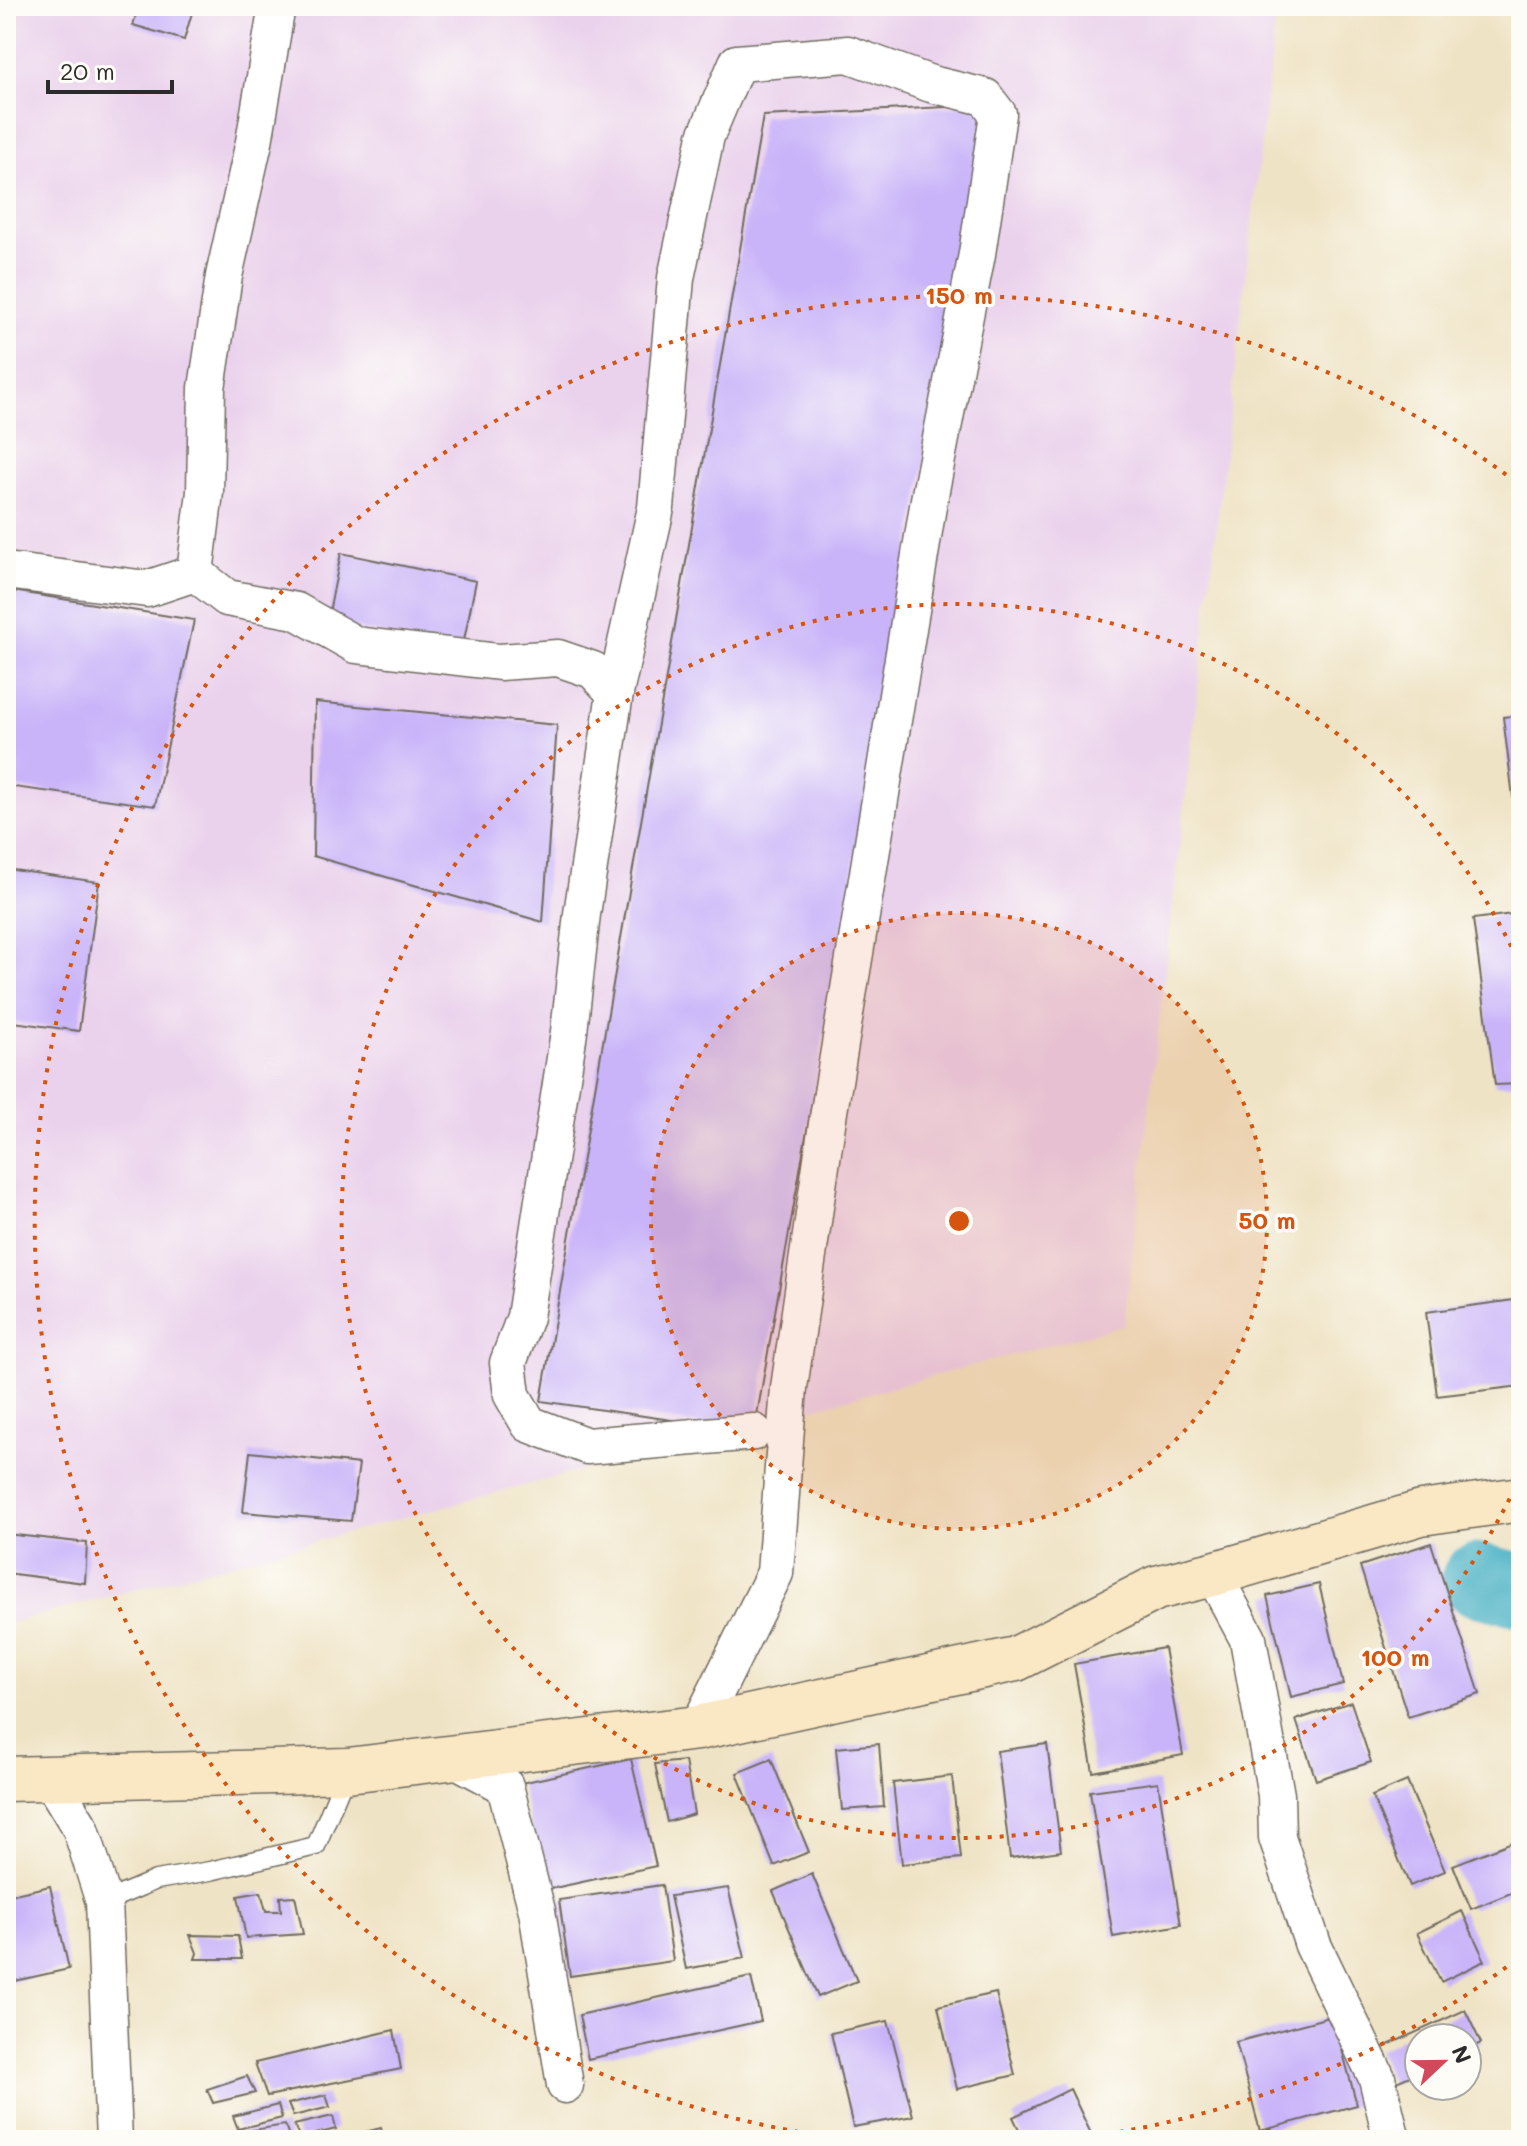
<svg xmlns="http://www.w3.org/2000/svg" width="1527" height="2146" font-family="Mali,sans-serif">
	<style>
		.built { fill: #ead1ec }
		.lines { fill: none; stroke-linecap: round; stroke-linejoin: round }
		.river { stroke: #46b0c5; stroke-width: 74 }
		.building { fill: #c9b4f9 }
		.lane-casing { stroke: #706b61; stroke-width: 21 }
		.street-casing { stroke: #706b61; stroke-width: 39 }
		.secondary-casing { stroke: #706b61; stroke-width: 47 }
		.lane { stroke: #fff; stroke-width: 18 }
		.street { stroke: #fff; stroke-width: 36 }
		.secondary { stroke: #fae7c3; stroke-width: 44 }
		.ring { fill: none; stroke: #d5540f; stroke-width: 4; stroke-dasharray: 4 8 }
		.centre { fill: #d5540f; stroke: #fdfcf7; stroke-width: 4 }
		.ring-label { font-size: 24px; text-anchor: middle; font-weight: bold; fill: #d5540f; stroke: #fdfcf7; stroke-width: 7; stroke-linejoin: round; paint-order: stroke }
	</style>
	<rect width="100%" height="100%" fill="#fdfcf7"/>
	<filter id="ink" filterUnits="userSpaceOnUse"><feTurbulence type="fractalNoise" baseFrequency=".0125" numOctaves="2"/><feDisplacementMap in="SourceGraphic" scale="16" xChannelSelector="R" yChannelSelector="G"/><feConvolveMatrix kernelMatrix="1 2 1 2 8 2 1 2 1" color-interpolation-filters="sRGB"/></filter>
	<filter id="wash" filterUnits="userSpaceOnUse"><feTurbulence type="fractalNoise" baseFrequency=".006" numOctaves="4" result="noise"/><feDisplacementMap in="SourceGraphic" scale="32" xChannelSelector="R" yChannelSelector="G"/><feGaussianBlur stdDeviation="1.8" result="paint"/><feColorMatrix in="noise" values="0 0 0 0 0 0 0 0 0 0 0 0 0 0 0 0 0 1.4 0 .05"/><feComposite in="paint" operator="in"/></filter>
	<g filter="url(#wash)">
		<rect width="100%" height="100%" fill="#efe3c5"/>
		<polygon class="built" points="6,6 1277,6 1124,1325 6,1624"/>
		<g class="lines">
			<polyline class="river" points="1478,1580 1521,1590"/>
		</g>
		<g id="blocks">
			<g class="building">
				<polygon points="139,6 194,6 184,40 133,25"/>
				<polygon points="987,105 754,1432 541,1401 763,116"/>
				<polygon points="341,553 476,581 462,650 327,622"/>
				<polygon points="6,590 194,620 155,806 6,786"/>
				<polygon points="315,702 557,725 543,922 313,856"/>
				<polygon points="1521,715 1521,844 1519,845 1503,717"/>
				<polygon points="6,869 99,882 79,1031 6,1021"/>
				<polygon points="1521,913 1521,1084 1495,1085 1473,919"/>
				<polygon points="1514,1300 1521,1352 1521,1386 1437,1396 1426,1312"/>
				<polygon points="250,1452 359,1464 351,1521 243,1512"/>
				<polygon points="6,1534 87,1543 85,1583 6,1573"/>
				<polygon points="1431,1543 1480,1694 1408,1717 1360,1566"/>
				<polygon points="1319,1584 1343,1684 1291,1697 1267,1596"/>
				<polygon points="1164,1648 1183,1755 1093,1772 1074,1664"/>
				<polygon points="1351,1702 1371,1762 1316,1780 1296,1720"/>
				<polygon points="879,1744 884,1807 842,1810 836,1748"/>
				<polygon points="1047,1744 1061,1851 1010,1858 997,1751"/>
				<polygon points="631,1759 656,1866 545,1890 521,1783"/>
				<polygon points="771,1759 809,1852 774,1866 737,1773"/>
				<polygon points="685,1761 694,1814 667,1822 655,1764"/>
				<polygon points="952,1776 961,1858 902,1864 893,1783"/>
				<polygon points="1407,1781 1445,1871 1410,1886 1372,1796"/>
				<polygon points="1158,1782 1181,1925 1113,1937 1090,1791"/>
				<polygon points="1520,1839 1521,1889 1471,1909 1453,1865"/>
				<polygon points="812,1874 857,1981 818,1997 773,1891"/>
				<polygon points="662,1885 673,1961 570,1976 559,1900"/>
				<polygon points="50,1886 69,1969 6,1983 6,1896"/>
				<polygon points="728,1888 745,1958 686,1969 670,1896"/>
				<polygon points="261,1892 266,1911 281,1911 280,1897 295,1896 303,1934 246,1938 238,1896"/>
				<polygon points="1462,1911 1485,1961 1441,1982 1417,1933"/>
				<polygon points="190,1935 238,1936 242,1959 195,1959 197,1953"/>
				<polygon points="751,1977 761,2021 588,2059 579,2015"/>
				<polygon points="996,1993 1015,2075 957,2089 938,2006"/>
				<polygon points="1465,2010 1481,2043 1467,2050 1467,2038 1419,2038 1419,2072 1392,2084 1377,2050"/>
				<polygon points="1333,2016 1357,2105 1260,2131 1236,2042"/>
				<polygon points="888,2021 913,2116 853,2127 831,2033"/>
				<polygon points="394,2030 401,2069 267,2096 255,2063"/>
				<polygon points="247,2076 255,2093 213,2103 207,2089"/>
				<polygon points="1070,2089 1094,2140 1024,2140 1013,2117"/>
				<polygon points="326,2095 330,2107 293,2116 288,2104"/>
				<polygon points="278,2105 282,2118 238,2129 233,2116"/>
				<polygon points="333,2116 336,2129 300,2138 294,2125"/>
				<polygon points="285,2125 290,2139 242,2140 240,2132"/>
				<polygon points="381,2128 384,2140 346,2140 346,2137"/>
			</g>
		</g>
	</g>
	<g filter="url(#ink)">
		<use href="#blocks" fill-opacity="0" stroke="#706b61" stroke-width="2"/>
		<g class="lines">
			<g class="lane-casing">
				<polyline id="lane" points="104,1902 156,1880 210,1871 316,1846 347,1771"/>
			</g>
			<g class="street-casing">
				<g id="street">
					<polyline points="6,571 147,589 195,573 205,492 207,388 224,276 254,142 277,6"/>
					<polyline points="195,573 227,598 296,611 356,645 499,662 558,658 593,670 615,693 582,914 569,1032 525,1317 508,1363 512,1395 529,1424 587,1446 754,1432"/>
					<polyline points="615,693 656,508 676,278 706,136 737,63 848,54 931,84 985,97 998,114 977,254 929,500 827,1124 789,1388 775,1573 698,1728"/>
					<polyline points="1213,1574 1248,1639 1276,1795 1277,1837 1313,1945 1377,2078 1392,2140"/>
					<polyline points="453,1758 505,1786 537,1911 565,2085"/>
					<polyline points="50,1778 81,1829 104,1902 114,2140"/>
				</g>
			</g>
			<g class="secondary-casing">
				<polyline id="secondary" points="6,1779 348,1770 698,1728 1016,1659 1156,1588 1213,1574 1421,1513 1521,1499"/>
			</g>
			<use href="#lane" class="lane"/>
			<use href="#street" class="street"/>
			<use href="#secondary" class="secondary"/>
		</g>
	</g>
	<circle cx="959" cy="1221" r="308" fill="#d5540f" fill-opacity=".12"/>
	<g class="ring">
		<circle cx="959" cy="1221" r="308"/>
		<path d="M1520 1477A617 617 0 1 1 1520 965"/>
		<path d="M1516 1960A925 925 0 0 1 1072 2139M846 2139A925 925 0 1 1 1516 482"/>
	</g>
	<circle cx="959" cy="1221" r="12" class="centre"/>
	<g class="ring-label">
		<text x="959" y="304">150 m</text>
		<text x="1267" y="1229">50 m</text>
		<text x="1395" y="1666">100 m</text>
	</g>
	<rect width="1527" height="2146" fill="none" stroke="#fdfcf7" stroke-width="32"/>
	<g transform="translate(1443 2062) rotate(68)"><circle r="38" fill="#fdfcf7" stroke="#a9a8a5" stroke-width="2"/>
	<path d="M0-6L14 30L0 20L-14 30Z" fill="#d1495b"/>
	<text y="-12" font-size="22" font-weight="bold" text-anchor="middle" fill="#2b2b2b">N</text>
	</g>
	<path d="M48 80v12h124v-12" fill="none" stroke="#2b2b2b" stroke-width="4"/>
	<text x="60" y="80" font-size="24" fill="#2b2b2b" stroke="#fdfcf7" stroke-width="6" paint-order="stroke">20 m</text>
</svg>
